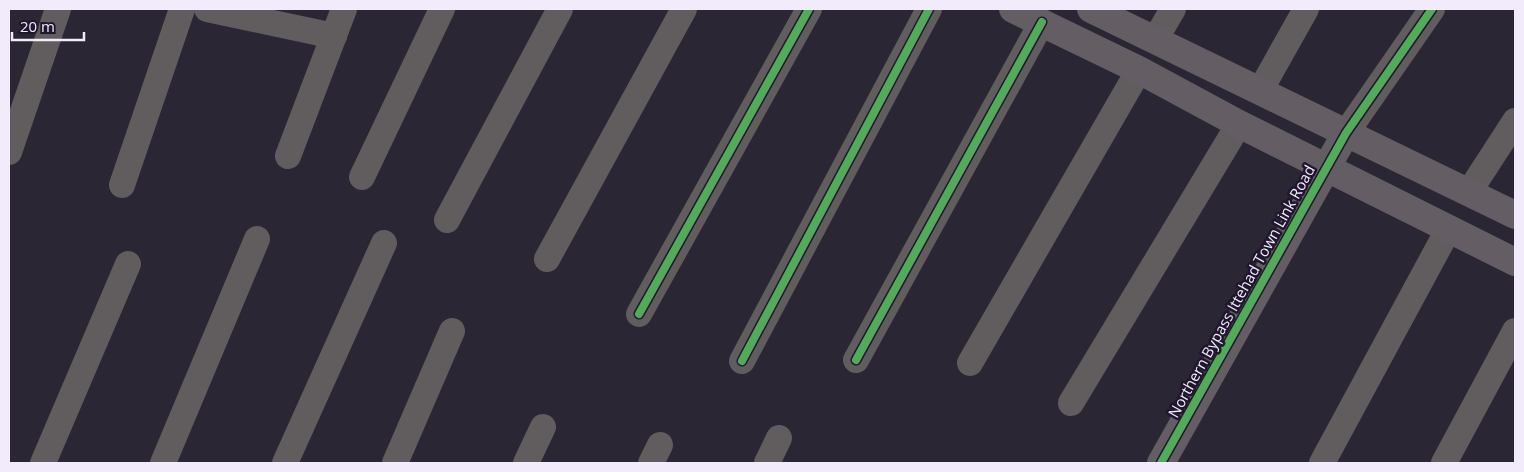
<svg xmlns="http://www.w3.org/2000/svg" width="1524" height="472" font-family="'Open Sans',sans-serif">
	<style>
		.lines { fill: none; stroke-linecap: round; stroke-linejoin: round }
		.street { stroke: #615c5e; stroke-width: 26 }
		.secondary { stroke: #645d63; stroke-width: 28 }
		.cycleway-casing { stroke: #20172e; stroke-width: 11 }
		.cycleway { stroke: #51ab58; stroke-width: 8 }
		.labels { text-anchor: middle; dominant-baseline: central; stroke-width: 5; stroke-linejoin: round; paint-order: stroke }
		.street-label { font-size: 15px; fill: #f1ebfc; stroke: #20172e }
	</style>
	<rect width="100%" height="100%" fill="#2b2633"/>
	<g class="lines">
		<g class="street">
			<polyline points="207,9 334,36"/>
			<polyline points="1155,40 1173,9"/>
			<polyline points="1260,91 1306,9"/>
			<polyline points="1346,133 1432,9"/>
			<polyline points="9,152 58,9"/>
			<polyline points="288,156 344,9"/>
			<polyline points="362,177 442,9"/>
			<polyline points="122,185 182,9"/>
			<polyline points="1469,192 1515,121"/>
			<polyline points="447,220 560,9"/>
			<polyline points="547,259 684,9"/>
			<polyline points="639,314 809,9"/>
			<polyline points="856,360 1042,22"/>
			<polyline points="742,361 929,9"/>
			<polyline points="970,363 1139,70"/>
			<polyline points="1071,403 1239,124"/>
			<polyline points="43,463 128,264"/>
			<polyline points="163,463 257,239"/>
			<polyline points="285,463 384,243"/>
			<polyline points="395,463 452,331"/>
			<polyline points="526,463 543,427"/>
			<polyline points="651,463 660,445"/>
			<polyline points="767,463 779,438"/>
			<polyline points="1322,463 1448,230"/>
			<polyline points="1444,463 1515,331"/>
		</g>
		<g class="secondary">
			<polyline points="1013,9 1139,70 1239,124 1515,262"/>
			<polyline points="1091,9 1515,215"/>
			<polyline points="1161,463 1346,133"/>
		</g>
		<g class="cycleway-casing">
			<g id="cycleway">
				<polyline points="639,314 809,9"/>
				<polyline points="856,360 1042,22"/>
				<polyline points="742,361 929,9"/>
				<polyline points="1161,463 1346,133 1432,9"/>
			</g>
		</g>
		<use href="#cycleway" class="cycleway"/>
	</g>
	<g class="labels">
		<g class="street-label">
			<text transform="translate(1241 291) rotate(-61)">Northern Bypass Ittehad Town Link Road</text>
		</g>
	</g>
	<rect width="1524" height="472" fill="none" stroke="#f1ebfc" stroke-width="20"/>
	<path d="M12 32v8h72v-8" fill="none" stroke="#f1ebfc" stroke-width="2.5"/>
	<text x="20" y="32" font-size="15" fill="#f1ebfc" stroke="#20172e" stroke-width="4" paint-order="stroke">20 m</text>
</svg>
